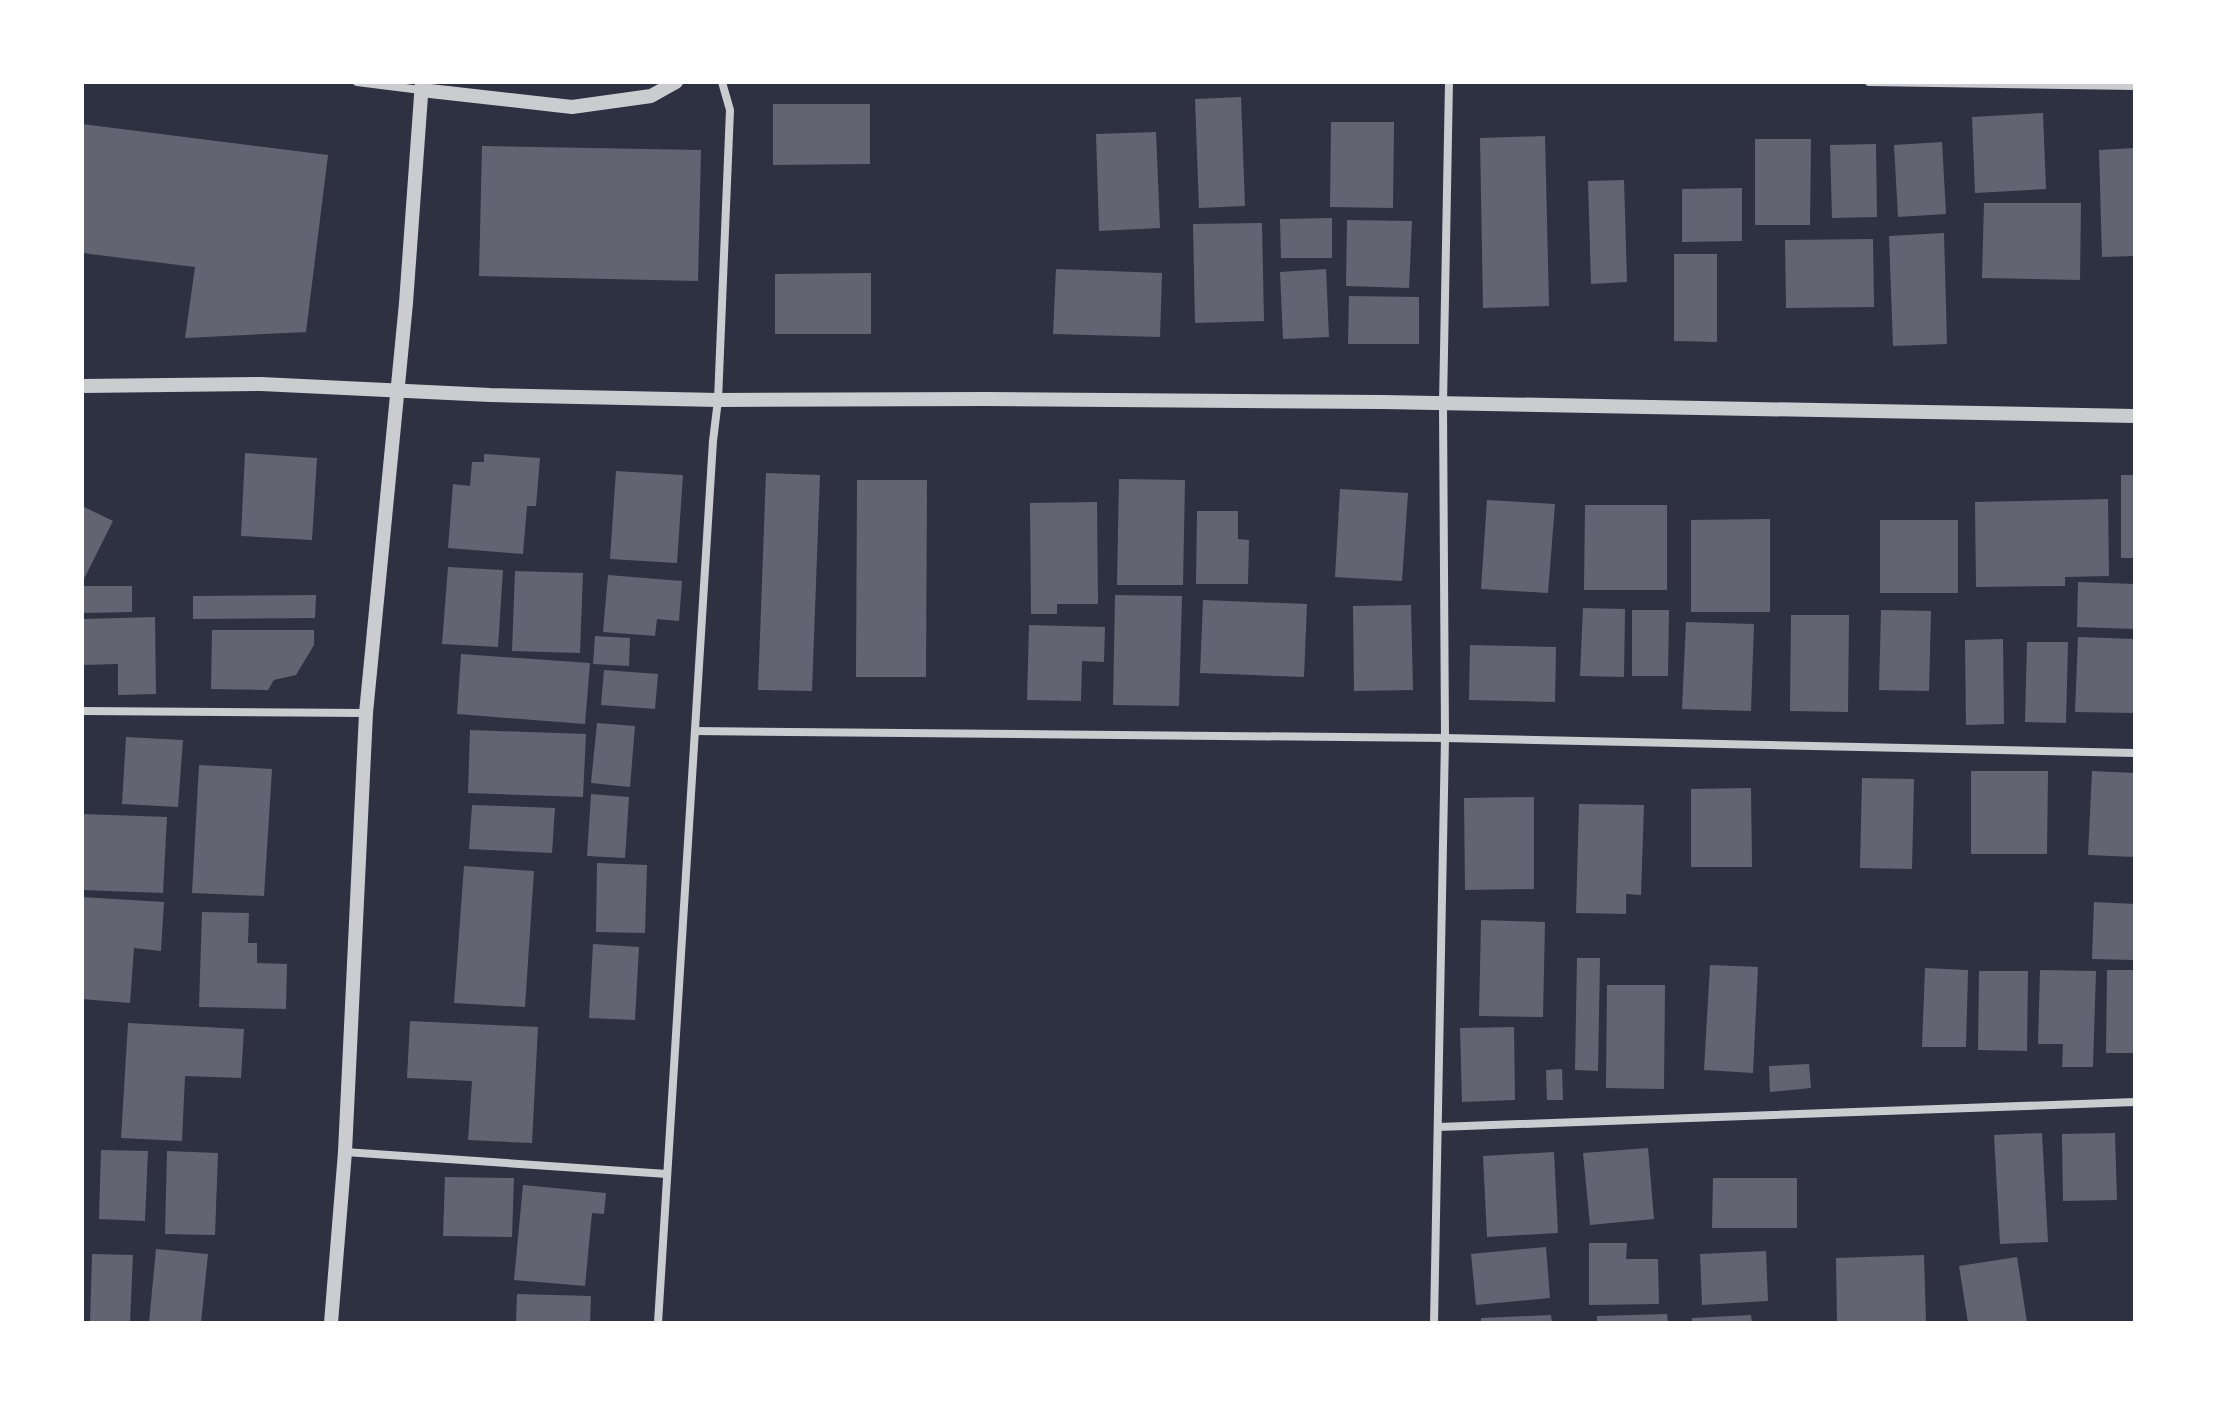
<svg xmlns="http://www.w3.org/2000/svg" width="2217" height="1405" font-family="'Noto Sans',sans-serif">
	<style>
		.building { fill: #626471 }
		.lines { fill: none; stroke-linecap: round; stroke-linejoin: round }
		.minor { stroke: #caccd0; stroke-width: 8 }
		.tertiary { stroke: #caccd0; stroke-width: 14 }
	</style>
	<rect width="100%" height="100%" fill="#2d3142"/>
	<g class="building">
		<polygon points="1241,97 1245,206 1199,208 1195,99"/>
		<polygon points="773,104 870,104 870,164 773,165"/>
		<polygon points="2043,113 2046,189 1975,193 1972,117"/>
		<polygon points="1331,122 1394,122 1393,208 1330,207"/>
		<polygon points="82,124 328,155 306,332 185,338 195,267 82,253"/>
		<polygon points="1156,132 1160,228 1099,231 1096,134"/>
		<polygon points="1545,136 1549,306 1483,308 1480,138"/>
		<polygon points="1755,139 1811,139 1810,225 1755,225"/>
		<polygon points="1942,142 1946,214 1898,217 1894,145"/>
		<polygon points="1876,144 1877,217 1832,218 1830,145"/>
		<polygon points="482,146 701,150 698,281 479,276"/>
		<polygon points="2135,148 2135,256 2102,257 2099,150"/>
		<polygon points="1624,180 1627,282 1591,284 1588,181"/>
		<polygon points="1742,188 1742,241 1682,242 1682,189"/>
		<polygon points="1984,203 2081,203 2080,280 1982,278"/>
		<polygon points="1332,218 1332,258 1281,258 1280,219"/>
		<polygon points="1347,220 1412,221 1409,288 1346,286"/>
		<polygon points="1262,223 1264,321 1195,323 1193,224"/>
		<polygon points="1944,233 1947,344 1893,346 1889,236"/>
		<polygon points="1873,239 1874,307 1786,308 1785,240"/>
		<polygon points="1674,254 1717,254 1717,342 1674,341"/>
		<polygon points="1056,269 1162,273 1160,337 1053,334"/>
		<polygon points="1326,269 1329,337 1283,339 1280,272"/>
		<polygon points="871,273 871,334 775,334 775,274"/>
		<polygon points="1349,296 1419,297 1419,344 1348,344"/>
		<polygon points="245,453 317,458 312,540 241,536"/>
		<polygon points="484,454 540,458 536,506 527,506 523,554 448,548 453,484 470,486 472,462 484,462"/>
		<polygon points="616,471 683,475 677,563 610,559"/>
		<polygon points="766,473 820,475 812,691 758,690"/>
		<rect x="2121" y="475" width="14" height="83"/>
		<polygon points="1119,479 1185,480 1183,585 1117,585"/>
		<polygon points="857,480 927,480 926,677 856,677"/>
		<polygon points="1340,489 1408,493 1402,581 1335,577"/>
		<polygon points="2108,499 2109,576 2065,577 2065,586 1976,587 1975,502"/>
		<polygon points="1487,500 1555,504 1548,593 1481,589"/>
		<polygon points="1097,502 1098,604 1057,604 1057,614 1031,614 1030,503"/>
		<polygon points="1585,505 1667,505 1667,590 1584,590"/>
		<polygon points="82,506 113,521 82,583"/>
		<polygon points="1197,511 1238,511 1238,539 1249,540 1248,584 1196,584"/>
		<polygon points="1770,519 1770,612 1691,612 1691,520"/>
		<rect x="1880" y="520" width="78" height="73"/>
		<polygon points="448,567 503,570 498,647 442,644"/>
		<polygon points="515,571 583,573 580,653 512,651"/>
		<polygon points="608,575 682,581 679,621 657,619 655,636 603,632"/>
		<polygon points="2078,582 2135,584 2135,629 2077,627"/>
		<polygon points="82,586 132,586 132,612 82,613"/>
		<polygon points="316,595 315,618 193,619 193,596"/>
		<polygon points="1115,595 1182,596 1179,706 1113,705"/>
		<polygon points="1203,600 1307,604 1304,677 1200,673"/>
		<polygon points="1411,605 1413,690 1354,691 1353,606"/>
		<polygon points="1583,608 1625,609 1624,677 1580,676"/>
		<polygon points="1632,610 1669,610 1668,676 1632,676"/>
		<polygon points="1881,610 1931,611 1929,691 1879,690"/>
		<polygon points="1791,615 1849,615 1848,712 1790,711"/>
		<polygon points="155,617 156,694 118,695 118,664 82,665 82,619"/>
		<polygon points="1686,622 1754,624 1751,711 1682,709"/>
		<polygon points="1029,625 1105,627 1104,662 1082,661 1081,701 1027,700"/>
		<polygon points="212,630 314,630 314,645 296,675 274,680 268,690 211,689"/>
		<polygon points="595,636 630,638 629,666 593,664"/>
		<polygon points="2078,637 2135,639 2135,713 2075,712"/>
		<polygon points="2003,639 2004,724 1966,725 1965,640"/>
		<polygon points="2027,642 2068,642 2066,723 2025,722"/>
		<polygon points="1470,645 1556,647 1555,702 1469,700"/>
		<polygon points="461,654 590,663 585,724 457,714"/>
		<polygon points="604,670 658,674 655,709 601,705"/>
		<polygon points="597,723 635,726 630,787 591,783"/>
		<polygon points="470,730 586,734 583,797 468,793"/>
		<polygon points="126,737 183,740 178,807 122,804"/>
		<polygon points="199,765 272,769 264,896 192,893"/>
		<polygon points="1971,771 2048,771 2047,854 1971,854"/>
		<polygon points="2092,771 2135,773 2135,857 2088,855"/>
		<polygon points="1862,778 1914,779 1912,869 1860,868"/>
		<polygon points="1751,788 1752,867 1691,867 1691,789"/>
		<polygon points="591,794 629,797 625,858 587,856"/>
		<polygon points="1534,797 1534,889 1465,890 1464,798"/>
		<polygon points="1579,804 1644,805 1641,895 1626,894 1626,914 1576,913"/>
		<polygon points="472,805 555,808 552,853 469,849"/>
		<polygon points="83,814 167,817 163,893 82,890"/>
		<polygon points="597,863 647,865 645,933 596,932"/>
		<polygon points="464,866 534,871 525,1007 454,1003"/>
		<polygon points="82,897 164,902 161,951 134,948 130,1003 82,999"/>
		<polygon points="2094,902 2135,904 2135,960 2092,959"/>
		<polygon points="202,912 249,913 248,943 257,943 257,963 287,964 286,1009 199,1007"/>
		<polygon points="1481,920 1545,922 1543,1017 1479,1016"/>
		<polygon points="593,944 639,947 635,1020 589,1018"/>
		<polygon points="1577,958 1600,958 1598,1071 1575,1070"/>
		<polygon points="1710,965 1758,967 1753,1073 1704,1070"/>
		<polygon points="1925,968 1968,970 1966,1047 1922,1047"/>
		<polygon points="2040,970 2096,971 2093,1067 2062,1067 2063,1044 2038,1044"/>
		<polygon points="2107,970 2135,970 2135,1053 2106,1053"/>
		<polygon points="1979,971 2028,971 2027,1051 1978,1050"/>
		<polygon points="1607,985 1665,985 1664,1089 1606,1088"/>
		<polygon points="410,1021 538,1027 532,1143 468,1140 472,1081 407,1078"/>
		<polygon points="128,1023 244,1029 241,1078 185,1076 182,1141 121,1138"/>
		<polygon points="1514,1027 1515,1100 1462,1102 1460,1028"/>
		<polygon points="1809,1064 1811,1088 1770,1092 1769,1066"/>
		<polygon points="1562,1069 1563,1100 1547,1100 1546,1070"/>
		<polygon points="2042,1133 2048,1242 2000,1244 1994,1135"/>
		<polygon points="2115,1133 2117,1200 2063,1201 2062,1134"/>
		<polygon points="1648,1148 1654,1219 1590,1225 1583,1153"/>
		<polygon points="101,1150 148,1151 145,1221 99,1219"/>
		<polygon points="167,1151 218,1153 215,1235 165,1234"/>
		<polygon points="1554,1152 1558,1233 1487,1237 1483,1156"/>
		<polygon points="445,1177 514,1178 512,1237 443,1236"/>
		<polygon points="1713,1178 1797,1178 1797,1228 1712,1228"/>
		<polygon points="523,1185 606,1193 604,1214 592,1213 585,1286 514,1280"/>
		<polygon points="1589,1243 1627,1243 1626,1259 1658,1259 1659,1304 1589,1305"/>
		<polygon points="1546,1247 1550,1298 1476,1305 1471,1254"/>
		<polygon points="156,1249 208,1254 201,1323 149,1323"/>
		<polygon points="1766,1251 1768,1301 1702,1305 1700,1254"/>
		<polygon points="92,1254 133,1255 130,1323 90,1323"/>
		<polygon points="1924,1255 1926,1323 1837,1323 1836,1258"/>
		<polygon points="2017,1257 2027,1323 1968,1323 1959,1266"/>
		<polygon points="517,1294 591,1296 590,1323 516,1323"/>
		<polygon points="1667,1314 1668,1323 1597,1323 1597,1316"/>
		<polygon points="1551,1315 1552,1323 1481,1323 1481,1318"/>
		<polygon points="1751,1315 1752,1323 1692,1323 1692,1318"/>
	</g>
	<g class="lines">
		<g class="minor">
			<polyline points="357,82 421,90"/>
			<polyline points="1869,82 2135,86"/>
			<polyline points="82,711 366,713"/>
			<polyline points="695,731 1445,738 2135,753"/>
			<polyline points="1438,1127 2135,1102"/>
			<polyline points="345,1152 667,1174"/>
			<polyline points="658,1323 713,441 718,400 730,110 722,82"/>
			<polyline points="1434,1323 1445,738 1443,405 1449,82"/>
		</g>
		<g class="tertiary">
			<polyline points="421,90 572,107 651,96 676,82"/>
			<polyline points="82,386 261,384 490,395 718,400 985,399 1383,402 2135,416"/>
			<polyline points="331,1323 345,1152 366,713 406,303 422,82"/>
		</g>
	</g>
	<rect width="2217" height="1405" fill="none" stroke="#ffffff" stroke-width="168"/>
</svg>
